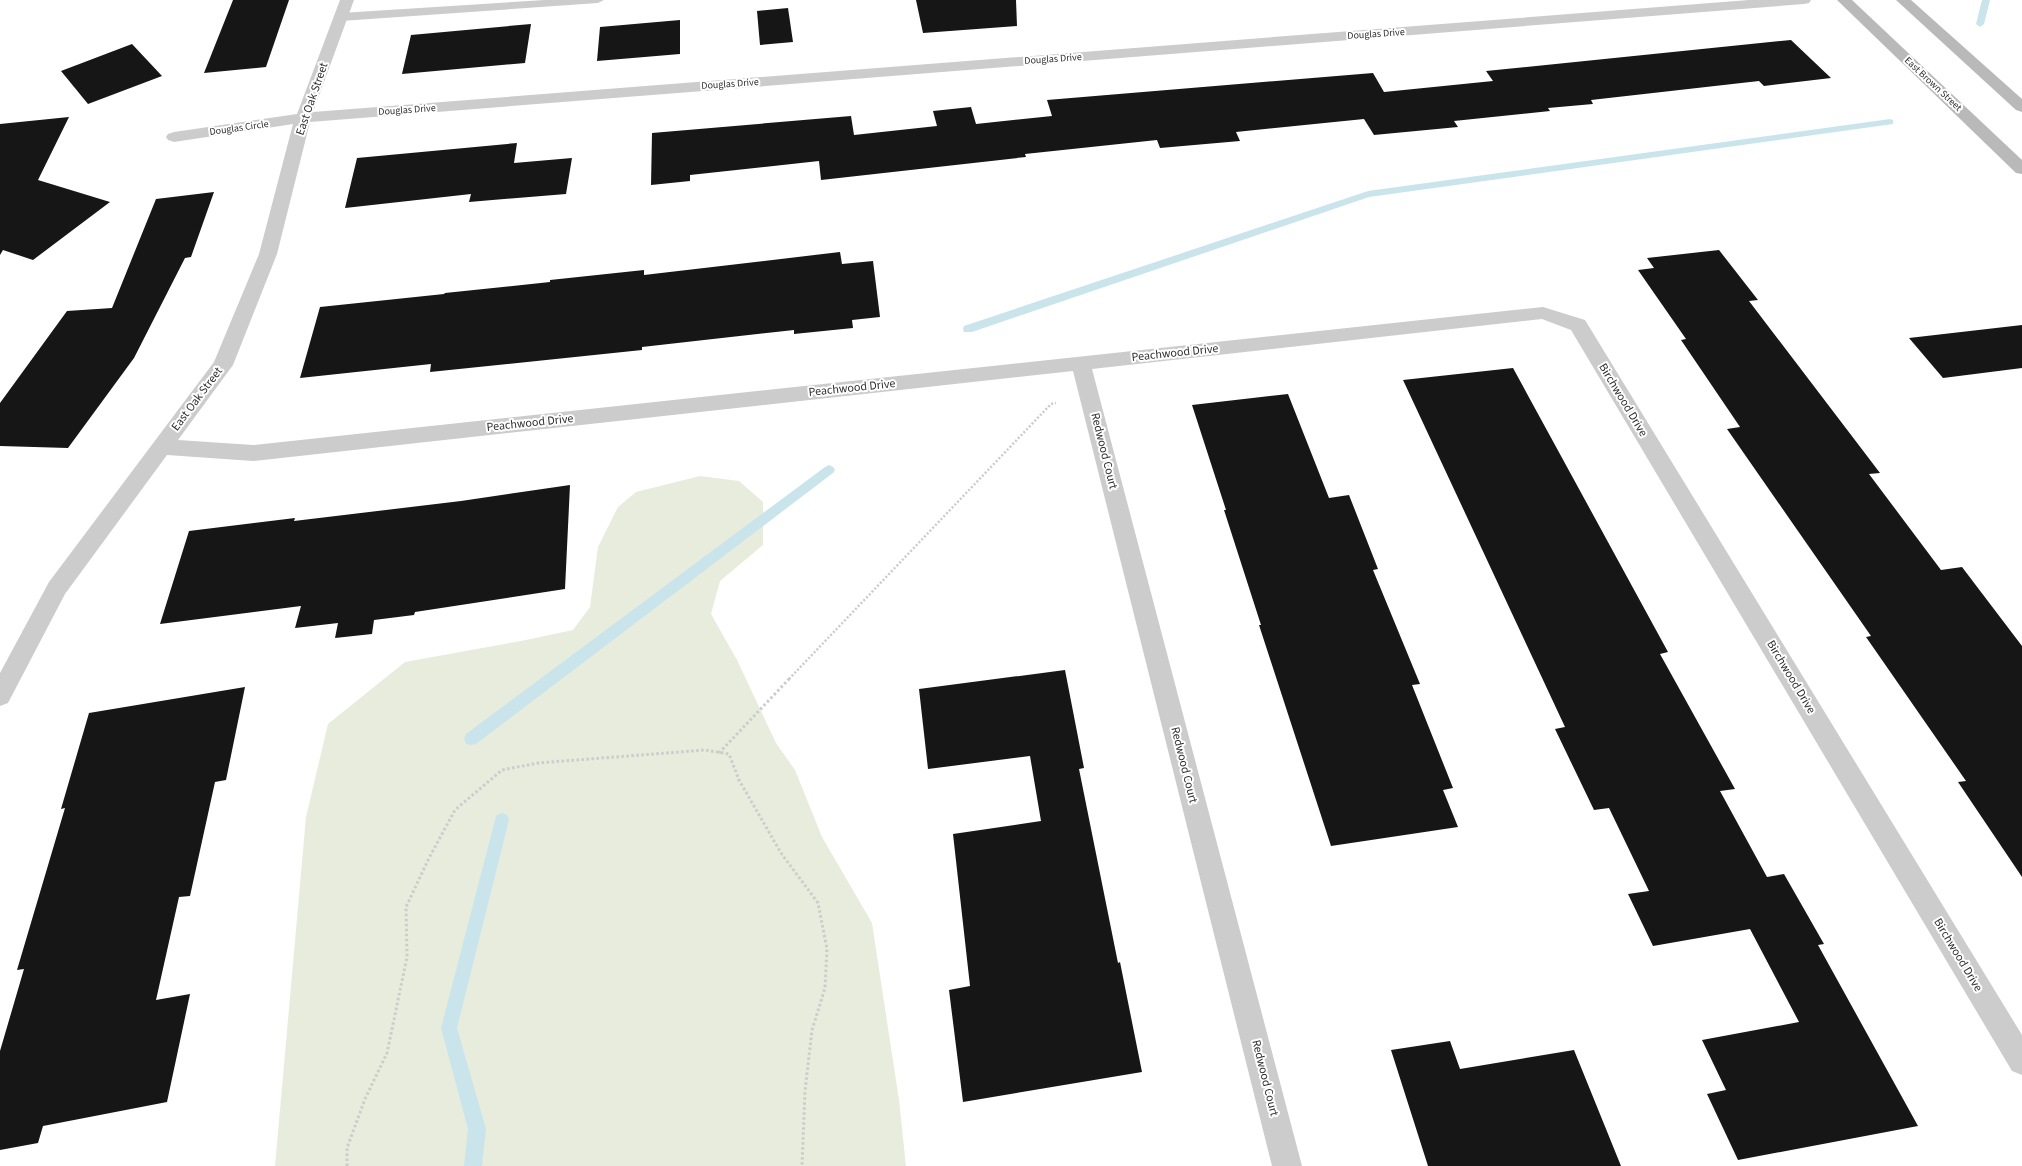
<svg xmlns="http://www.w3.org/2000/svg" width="2022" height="1166" font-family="'Source Sans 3',sans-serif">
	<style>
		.green { fill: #e8ecdd }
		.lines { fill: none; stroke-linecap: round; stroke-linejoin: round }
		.stream { fill: #c9e5eb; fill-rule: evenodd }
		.building { fill: #161616 }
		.path-far1 { stroke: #ccc; stroke-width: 2.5; stroke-dasharray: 2 2; stroke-linecap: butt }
		.path { stroke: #ccc; stroke-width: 3; stroke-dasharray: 2.5 2.5; stroke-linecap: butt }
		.lane { fill: #ccc; fill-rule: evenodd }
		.street { fill: #ccc; fill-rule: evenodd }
		.secondary { fill: #b9b9b9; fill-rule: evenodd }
		.labels { text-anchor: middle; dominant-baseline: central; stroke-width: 4; stroke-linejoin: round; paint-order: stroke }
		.far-street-label { font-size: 10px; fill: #2f2f2f; stroke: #fff }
		.street-label { font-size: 12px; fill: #2f2f2f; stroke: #fff }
	</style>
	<rect width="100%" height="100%" fill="#fff"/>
	<polygon class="green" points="700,476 739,481 763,502 763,545 720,581 711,614 737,660 776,743 795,770 822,837 872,923 899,1100 906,1166 275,1166 306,817 328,724 405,662 526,640 573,630 590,607 598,547 618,507 636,492"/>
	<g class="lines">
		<g class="stream">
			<polygon points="1982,0 1990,0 1984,24 1980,27 1976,24"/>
			<polygon points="1890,119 1893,120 1893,124 1369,197 972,332 964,332 963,329 964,326 1368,191"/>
			<polygon points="829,465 833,467 835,470 833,473 476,744 471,745 466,744 464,739 466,734 825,467"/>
			<polygon points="502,813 507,815 509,820 457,1028 486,1129 482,1166 464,1166 468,1129 441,1028 495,820 497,815"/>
		</g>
	</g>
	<g class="building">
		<polygon points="233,0 289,0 266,67 204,73"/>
		<polygon points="916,0 1016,0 1017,26 923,33"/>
		<polygon points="788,8 793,42 760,45 757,11"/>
		<polygon points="680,20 680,54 597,61 600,27"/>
		<polygon points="531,24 525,63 402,74 411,35"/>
		<polygon points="1791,40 1831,78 1764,86 1759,81 1591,100 1593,104 1548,108 1550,111 1454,121 1458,127 1374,135 1364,119 1236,132 1240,141 1160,148 1157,140 1025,154 1026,157 821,180 819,161 690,175 690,181 651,185 652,133 851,116 854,135 937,126 933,111 971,107 976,124 1052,116 1047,100 1373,73 1384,92 1493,81 1486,71"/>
		<polygon points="132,44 162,76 88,104 61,71"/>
		<polygon points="69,117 38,180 110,202 33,260 3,250 0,255 0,124"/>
		<polygon points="517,143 514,163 572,158 566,194 469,202 471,194 345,208 357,158"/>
		<polygon points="214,192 191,257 185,258 134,358 68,448 0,446 0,403 67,311 112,308 156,199"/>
		<polygon points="1719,250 1758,300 1749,301 1880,473 1869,474 1941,570 1962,567 2022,646 2022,877 1958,782 1966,781 1866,637 1871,636 1727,429 1740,427 1681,340 1686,339 1638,270 1654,268 1647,258"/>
		<polygon points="840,252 842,264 873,261 880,317 852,320 853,328 794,334 794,330 642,347 642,350 430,372 431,364 300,378 320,307 444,294 445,293 550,282 550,280 644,270 644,275"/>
		<polygon points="2022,325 2022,368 1943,378 1909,338"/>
		<polygon points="1513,368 1668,652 1660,654 1735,789 1720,791 1767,877 1784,874 1824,944 1818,945 1918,1126 1738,1160 1707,1094 1726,1090 1702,1040 1799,1022 1750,929 1653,946 1628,894 1649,891 1609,808 1594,810 1555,729 1565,727 1403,380"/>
		<polygon points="1288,394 1329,498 1349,495 1378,569 1373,570 1420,684 1412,685 1453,788 1443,790 1458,827 1331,846 1259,625 1261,625 1224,510 1226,510 1192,405"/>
		<polygon points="570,485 565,589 415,612 414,615 374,620 372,634 335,638 338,623 295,628 301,606 160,624 189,531 295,518 294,521 461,501"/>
		<polygon points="1065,670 1084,768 1079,769 1118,963 1120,962 1142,1072 963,1102 949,990 970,986 953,834 1041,821 1030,756 928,769 919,689"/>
		<polygon points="245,687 226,780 215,782 190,896 179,897 156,1000 190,994 167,1102 43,1126 38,1143 0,1150 0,1051 24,969 17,970 65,808 61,809 89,713"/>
		<polygon points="1450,1041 1460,1069 1574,1050 1621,1166 1428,1166 1391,1050"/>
	</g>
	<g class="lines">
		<polyline class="path-far1" points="789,679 1051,404 1056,403"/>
		<g class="path">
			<polyline points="719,753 790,678"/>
			<polyline points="347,1166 347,1148 365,1099 387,1053 407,957 406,907 429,858 455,810 502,770 538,763 705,750 729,754 739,780 781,853 818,903 827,949 825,988 812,1030 805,1091 802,1166"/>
		</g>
		<polygon class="lane" points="545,0 604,0 598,3 341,21 335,17 341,13"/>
		<polygon class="street" points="340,0 354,0 313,112 1749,0 1811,0 1809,3 1804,4 310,122 277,254 233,365 178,440 253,445 1543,307 1585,320 2022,1035 2022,1075 2012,1071 1571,330 1542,319 1092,369 1302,1166 1272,1166 1073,371 253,461 167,455 65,594 8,703 0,706 0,673 49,582 214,362 259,254 293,124 174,142 168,140 166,137 168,134 174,132 297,114"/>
		<g class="secondary">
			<polygon points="1837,0 1852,0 2022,160 2022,174 2016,173"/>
			<polygon points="1896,0 1911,0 2022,99 2022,112 2016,110"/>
		</g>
	</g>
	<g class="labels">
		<g class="far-street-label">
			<text transform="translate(1376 34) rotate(-4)">Douglas Drive</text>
			<text transform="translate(1053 59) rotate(-4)">Douglas Drive</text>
			<text transform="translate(730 84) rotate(-4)">Douglas Drive</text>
			<text transform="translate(1933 84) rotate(43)">East Brown Street</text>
			<text transform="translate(407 110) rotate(-4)">Douglas Drive</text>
			<text transform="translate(239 128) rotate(-8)">Douglas Circle</text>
		</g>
		<g class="street-label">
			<text transform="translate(312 99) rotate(-71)">East Oak Street</text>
			<text transform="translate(1175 353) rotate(-6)">Peachwood Drive</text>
			<text transform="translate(852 388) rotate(-6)">Peachwood Drive</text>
			<text transform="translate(197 399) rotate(-53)">East Oak Street</text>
			<text transform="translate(1623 400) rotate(59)">Birchwood Drive</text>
			<text transform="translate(530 423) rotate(-6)">Peachwood Drive</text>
			<text transform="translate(1104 451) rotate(76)">Redwood Court</text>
			<text transform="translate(1791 677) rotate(59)">Birchwood Drive</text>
			<text transform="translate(1184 765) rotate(76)">Redwood Court</text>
			<text transform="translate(1958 955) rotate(59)">Birchwood Drive</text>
			<text transform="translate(1265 1078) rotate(76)">Redwood Court</text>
		</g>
	</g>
</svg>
